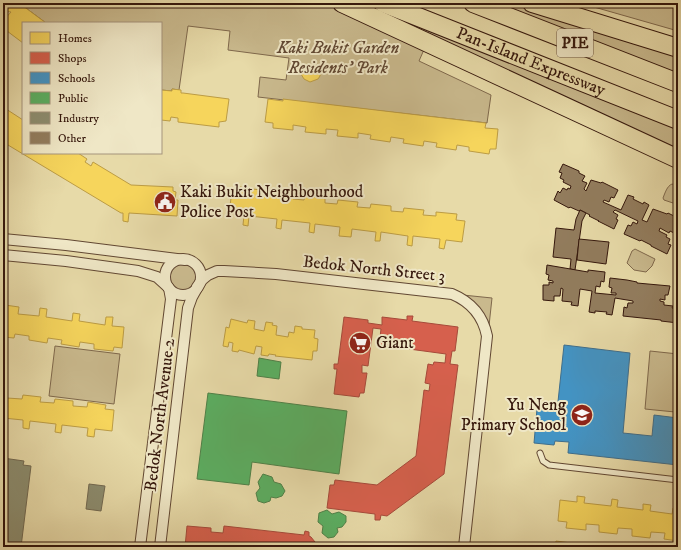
<svg xmlns="http://www.w3.org/2000/svg" width="681" height="550" font-family="'IM FELL DW Pica',serif">
	<style>
		.green { fill: #c9b98d; stroke: #7f684c }
		.homes { fill: #f6d55c; stroke: #bc9c44 }
		.shops { fill: #d6604d; stroke: #a64a3a }
		.schools { fill: #4393c3; stroke: #3f6e8c }
		.public { fill: #5aae61; stroke: #4f8148 }
		.industry { fill: #8c8c6e; stroke: #726951 }
		.building { fill: #927c5d; stroke: #35170c }
		.lines { fill: none; stroke-linecap: round; stroke-linejoin: round }
		.lane-casing { stroke: #624833; stroke-width: 7 }
		.street-casing { stroke: #624833; stroke-width: 12 }
		.highway-casing { stroke: #35170c; stroke-width: 20 }
		.lane { stroke: #efe7c6; stroke-width: 5 }
		.street { stroke: #efe7c6; stroke-width: 10 }
		.highway { stroke: #e7daa8; stroke-width: 18 }
		.labels { text-anchor: middle; dominant-baseline: central; stroke-width: 4; stroke-linejoin: round; paint-order: stroke }
		.shield { fill: #efe7c6; stroke: #6d5544; stroke-width: 1 }
		.shield-label { font-size: 16px; font-weight: bold; fill: #35170c }
		.park-label { font-size: 17px; font-style: italic; fill: #614833; stroke: #efe7c6 }
		.street-label { font-size: 17px; fill: #35170c; stroke: #efe7c6 }
		.poi-label { font-size: 17px; fill: #35170c; stroke: #efe7c6; text-anchor: start }
	</style>
	<rect width="100%" height="100%" fill="#e7daa8"/>
	<filter id="stains"><feTurbulence type="fractalNoise" baseFrequency=".005" numOctaves="4"/><feColorMatrix values="0 0 0 0 .2 0 0 0 0 .09 0 0 0 0 .02 0 0 0 .5 -.17"/></filter>
	<radialGradient id="worn" r=".72"><stop offset=".6" stop-color="#630" stop-opacity="0"/><stop offset="1" stop-color="#630" stop-opacity=".3"/></radialGradient>
	<g class="green">
		<polygon points="19,3 336,3 426,45 419,61 491,95 487,123 258,97 260,77 286,80 289,58 228,50 230,31 188,26 179,90 172,89 172,91 161,90 161,23 46,23"/>
		<polygon points="343,3 381,3 678,121 678,159"/>
		<polygon points="474,3 531,3 678,49 678,84"/>
		<polygon points="580,3 678,3 678,31"/>
		<path d="M672 184 678 186V198L673 203 664 200 663 198C665 193 667 186 672 184Z"/>
		<polygon points="635,249 655,259 652,266 646,272 634,270 627,263 632,251"/>
		<path d="M189 261 196 265 200 275 191 293C179 297 174 295 168 283 163 274 166 268 174 262Z"/>
		<polygon points="453,294 492,298 488,335 486,328"/>
		<polygon points="55,346 120,354 114,404 49,396"/>
		<polygon points="650,351 678,354 678,382 675,412 645,409"/>
	</g>
	<g class="homes">
		<polygon points="3,3 19,3 46,23 23,23 23,43 3,28 5,23 3,21 11,12 3,11"/>
		<polygon points="303,64 321,66 320,76 318,79 310,82 304,79 301,74"/>
		<polygon points="172,89 181,90 181,93 183,93 229,99 226,121 219,122 219,127 178,122 178,118 171,117 170,121 161,120 161,90 172,91"/>
		<polygon points="268,99 283,101 283,99 486,123 485,128 498,129 496,149 490,149 489,154 469,151 469,147 457,145 456,150 436,147 437,143 424,141 423,146 403,143 404,139 391,137 390,142 370,139 371,135 358,133 358,138 337,136 338,130 326,129 326,134 305,132 306,127 293,125 293,130 273,128 273,123 265,122"/>
		<polygon points="3,107 23,120 23,153 78,153 87,159 85,162 91,166 93,162 131,185 173,187 173,191 176,192 175,200 178,200 177,216 129,213 128,222 123,221 123,213 121,213 3,142"/>
		<polygon points="240,187 260,190 260,195 272,196 273,191 293,194 293,199 304,200 305,196 325,198 325,203 337,204 338,200 358,202 357,207 370,208 371,204 391,206 391,211 403,212 404,208 424,210 423,215 436,216 436,212 457,214 456,220 465,221 462,242 446,240 444,249 439,248 440,239 413,236 412,246 407,245 408,236 381,232 380,241 375,241 376,232 352,229 351,237 339,236 340,227 315,224 314,233 309,232 310,223 282,220 281,229 276,228 277,219 249,216 248,226 243,225 244,215 229,213 232,191 240,192"/>
		<polygon points="5,305 19,307 18,314 39,316 40,308 47,309 46,317 72,321 73,313 80,314 79,321 105,325 106,317 113,317 112,326 124,327 122,348 114,347 113,351 94,349 94,344 80,342 79,347 61,344 62,340 48,338 47,343 29,340 29,336 15,334 14,338 3,337 3,312 4,312"/>
		<polygon points="231,319 247,323 248,320 255,321 254,329 264,331 266,322 273,323 272,325 277,326 276,335 288,337 289,332 294,333 295,326 302,327 302,329 315,330 314,338 318,339 317,351 313,351 312,360 275,356 276,355 269,354 268,356 261,355 262,347 256,346 254,354 239,350 238,352 232,351 233,343 229,342 228,347 223,346 226,327 229,328"/>
		<polygon points="3,393 7,394 7,398 22,399 23,395 41,397 40,402 54,403 55,399 73,401 73,406 87,407 88,402 106,405 105,409 114,410 112,431 95,429 94,437 87,436 88,428 62,425 61,433 55,432 56,424 30,421 29,429 23,428 23,420 3,418"/>
		<polygon points="577,496 585,497 584,503 611,506 612,499 618,500 617,507 643,510 643,504 651,505 650,511 672,514 673,508 677,508 678,541 664,539 665,533 651,532 650,538 632,536 632,529 618,528 617,534 599,532 599,525 586,524 586,530 566,528 567,522 558,521 560,500 577,502"/>
		<polygon points="556,541 586,545 586,547 555,547"/>
	</g>
	<g class="shops">
		<polygon points="407,316 413,316 412,321 458,327 455,351 452,351 450,364 458,365 444,474 387,516 381,515 380,520 375,520 375,514 327,508 330,485 334,485 335,480 377,485 416,456 424,390 429,391 430,384 425,383 428,364 433,365 434,362 445,363 446,354 409,349 409,345 402,344 401,349 379,346 381,329 373,328 368,366 362,365 362,373 367,373 364,393 360,393 359,397 334,394 337,369 334,369 334,364 338,364 344,317 368,320 368,323 382,325 382,317 407,320"/>
		<polygon points="187,526 211,528 211,532 223,533 224,526 304,535 305,531 309,532 309,536 311,537 319,547 221,547 214,546 214,547 185,547"/>
	</g>
	<polygon class="schools" points="564,345 630,353 623,433 652,436 654,415 678,418 678,465 568,453 569,442 555,441 554,445 534,443 537,409 557,411"/>
	<g class="public">
		<polygon points="259,358 281,362 279,379 257,376"/>
		<polygon points="208,393 347,411 339,474 252,462 249,485 197,479"/>
		<polygon points="263,474 272,477 274,482 281,484 285,491 282,496 276,498 271,497 270,501 264,503 258,501 256,493 260,488 258,482"/>
		<polygon points="327,510 332,514 339,512 346,516 346,522 342,527 337,528 338,532 334,537 328,538 322,533 323,526 318,522 319,513"/>
	</g>
	<g class="industry">
		<polygon points="3,458 24,461 23,465 31,466 21,547 3,547"/>
		<polygon points="89,484 105,486 101,511 86,509"/>
	</g>
	<g class="building">
		<polygon points="563,164 579,171 579,173 585,176 582,181 587,183 584,189 586,191 591,180 601,183 602,182 618,190 614,198 611,197 609,202 604,200 603,202 621,210 628,195 634,197 633,199 643,204 644,202 649,205 642,220 647,222 653,209 667,214 668,213 678,218 678,229 677,228 674,233 670,231 669,233 660,228 659,231 667,235 666,237 670,239 668,244 671,245 667,254 651,246 651,245 641,240 640,241 624,234 628,225 631,226 633,222 637,224 638,221 615,210 613,212 618,215 616,219 618,220 614,229 598,221 599,221 589,216 590,215 580,210 579,211 570,207 569,208 554,200 558,191 560,193 563,188 567,190 568,188 570,189 571,186 563,182 564,180 560,178 562,173 559,172"/>
		<polygon points="580,210 586,213 582,221 575,270 570,269 571,259 553,257 556,228 574,230 576,219"/>
		<polygon points="579,239 609,242 606,264 577,260"/>
		<polygon points="547,265 588,272 588,270 605,272 604,282 601,281 600,287 596,286 595,293 616,295 616,293 611,293 612,288 609,287 610,278 627,280 637,282 637,283 670,286 668,295 665,295 665,300 660,299 660,301 664,302 664,305 673,306 672,308 677,309 678,323 661,321 661,320 623,316 624,307 627,308 628,303 633,303 633,301 615,298 612,315 606,314 607,312 595,311 595,313 589,312 592,291 580,289 578,306 571,305 572,302 562,301 563,289 561,288 560,296 554,296 554,301 543,300 543,285 549,285 549,282 553,283 553,281 548,280 549,275 546,274"/>
	</g>
	<g class="lines">
		<g class="lane-casing">
			<polyline id="lane" points="540,453 543,461 549,465 678,480"/>
		</g>
		<g class="street-casing">
			<g id="street">
				<polyline points="3,239 66,245 185,260"/>
				<polyline points="3,255 66,261 138,271 157,277 168,287"/>
				<circle cx="183" cy="277" r="18"/>
				<path d="M197 287 202 280 208 275 217 271H224L276 274 452 294C471 302 483 316 487 336L464 547"/>
				<polyline points="140,547 171,299 169,288"/>
				<polyline points="160,547 188,308 192,297 197,288"/>
			</g>
		</g>
		<g class="highway-casing">
			<g id="highway">
				<polyline points="342,3 678,159"/>
				<path id="s1" d="M383 3 678 120"/>
				<polyline points="473,3 678,83"/>
				<polyline points="532,3 678,48"/>
			</g>
		</g>
		<use href="#lane" class="lane"/>
		<use href="#street" class="street"/>
		<use href="#highway" class="highway"/>
	</g>
	<defs>
		<g id="civic-disc" transform="scale(1.15)"><circle r="9.5" fill="#8f2418" stroke="#efe7c6"/><path d="M-.6-6.5H3V-4.5H.6V-3L4-1V1h2V6H-6V1h2V-1L-.6-3ZM-1.2 2.5V6h2.4V2.5Z" fill="#fff"/></g>
		<g id="supermarket-disc" transform="scale(1.15)"><circle r="9.5" fill="#8f2418" stroke="#efe7c6"/><path d="M-6-5.5h2.5l.6 2H6L4.5 2H-2.5L-4.4-4H-6ZM-1.5 3.2a1.3 1.3 0 1 0 .1 0ZM3 3.2a1.3 1.3 0 1 0 .1 0Z" fill="#fff"/></g>
		<g id="school-disc" transform="scale(1.15)"><circle r="9.5" fill="#8f2418" stroke="#efe7c6"/><path d="M0-5L7-2L0 1L-7-2ZM-4 1L0 2.5L4 1V4Q0 6-4 4Z" fill="#fff"/></g>
	</defs>
	<g fill-rule="evenodd">
		<use href="#civic-disc" x="165" y="202"/>
		<use href="#supermarket-disc" x="360" y="343"/>
		<use href="#school-disc" x="582" y="415"/>
	</g>
	<g class="labels">
		<rect class="shield" x="557" y="29" width="36" height="28" rx="3"/>
		<g class="shield-label">
			<text x="575" y="43">PIE</text>
		</g>
		<g class="park-label">
			<text x="338" y="48">Kaki Bukit Garden<tspan x="338" dy="20">Residents' Park</tspan></text>
		</g>
		<g class="street-label">
			<text stroke="none"><textPath href="#s1" startOffset="159">Pan-Island Expressway</textPath></text>
			<text transform="translate(374 269) rotate(6)">Bedok North Street 3</text>
			<text transform="translate(160 415) rotate(-83)">Bedok North Avenue 2</text>
		</g>
		<g class="poi-label">
			<text x="180" y="192">Kaki Bukit Neighbourhood<tspan x="180" dy="20">Police Post</tspan></text>
			<text x="376" y="343">Giant</text>
			<text x="566" y="405" text-anchor="end">Yu Neng<tspan x="566" dy="20">Primary School</tspan></text>
		</g>
	</g>
	<rect width="681" height="550" fill="none" stroke="#e7daa8" stroke-width="16"/>
	<rect x="4" y="4" width="673" height="542" fill="none" stroke="#35170c" stroke-width="2"/>
	<rect x="8" y="8" width="665" height="534" fill="none" stroke="#35170c"/>
	<rect x="22" y="22" width="140" height="132" fill="#efe7c6" stroke="#a5947c"/>
	<rect x="30" y="32" width="20" height="12" fill="#f6d55c" stroke="#a5947c"/>
	<text x="58" y="42" font-size="12" fill="#35170c">Homes</text>
	<rect x="30" y="52" width="20" height="12" fill="#d6604d" stroke="#a5947c"/>
	<text x="58" y="62" font-size="12" fill="#35170c">Shops</text>
	<rect x="30" y="72" width="20" height="12" fill="#4393c3" stroke="#a5947c"/>
	<text x="58" y="82" font-size="12" fill="#35170c">Schools</text>
	<rect x="30" y="92" width="20" height="12" fill="#5aae61" stroke="#a5947c"/>
	<text x="58" y="102" font-size="12" fill="#35170c">Public</text>
	<rect x="30" y="112" width="20" height="12" fill="#8c8c6e" stroke="#a5947c"/>
	<text x="58" y="122" font-size="12" fill="#35170c">Industry</text>
	<rect x="30" y="132" width="20" height="12" fill="#927c5d" stroke="#a5947c"/>
	<text x="58" y="142" font-size="12" fill="#35170c">Other</text>
	<rect width="100%" height="100%" filter="url(#stains)"/>
	<rect width="100%" height="100%" fill="url(#worn)"/>
</svg>
